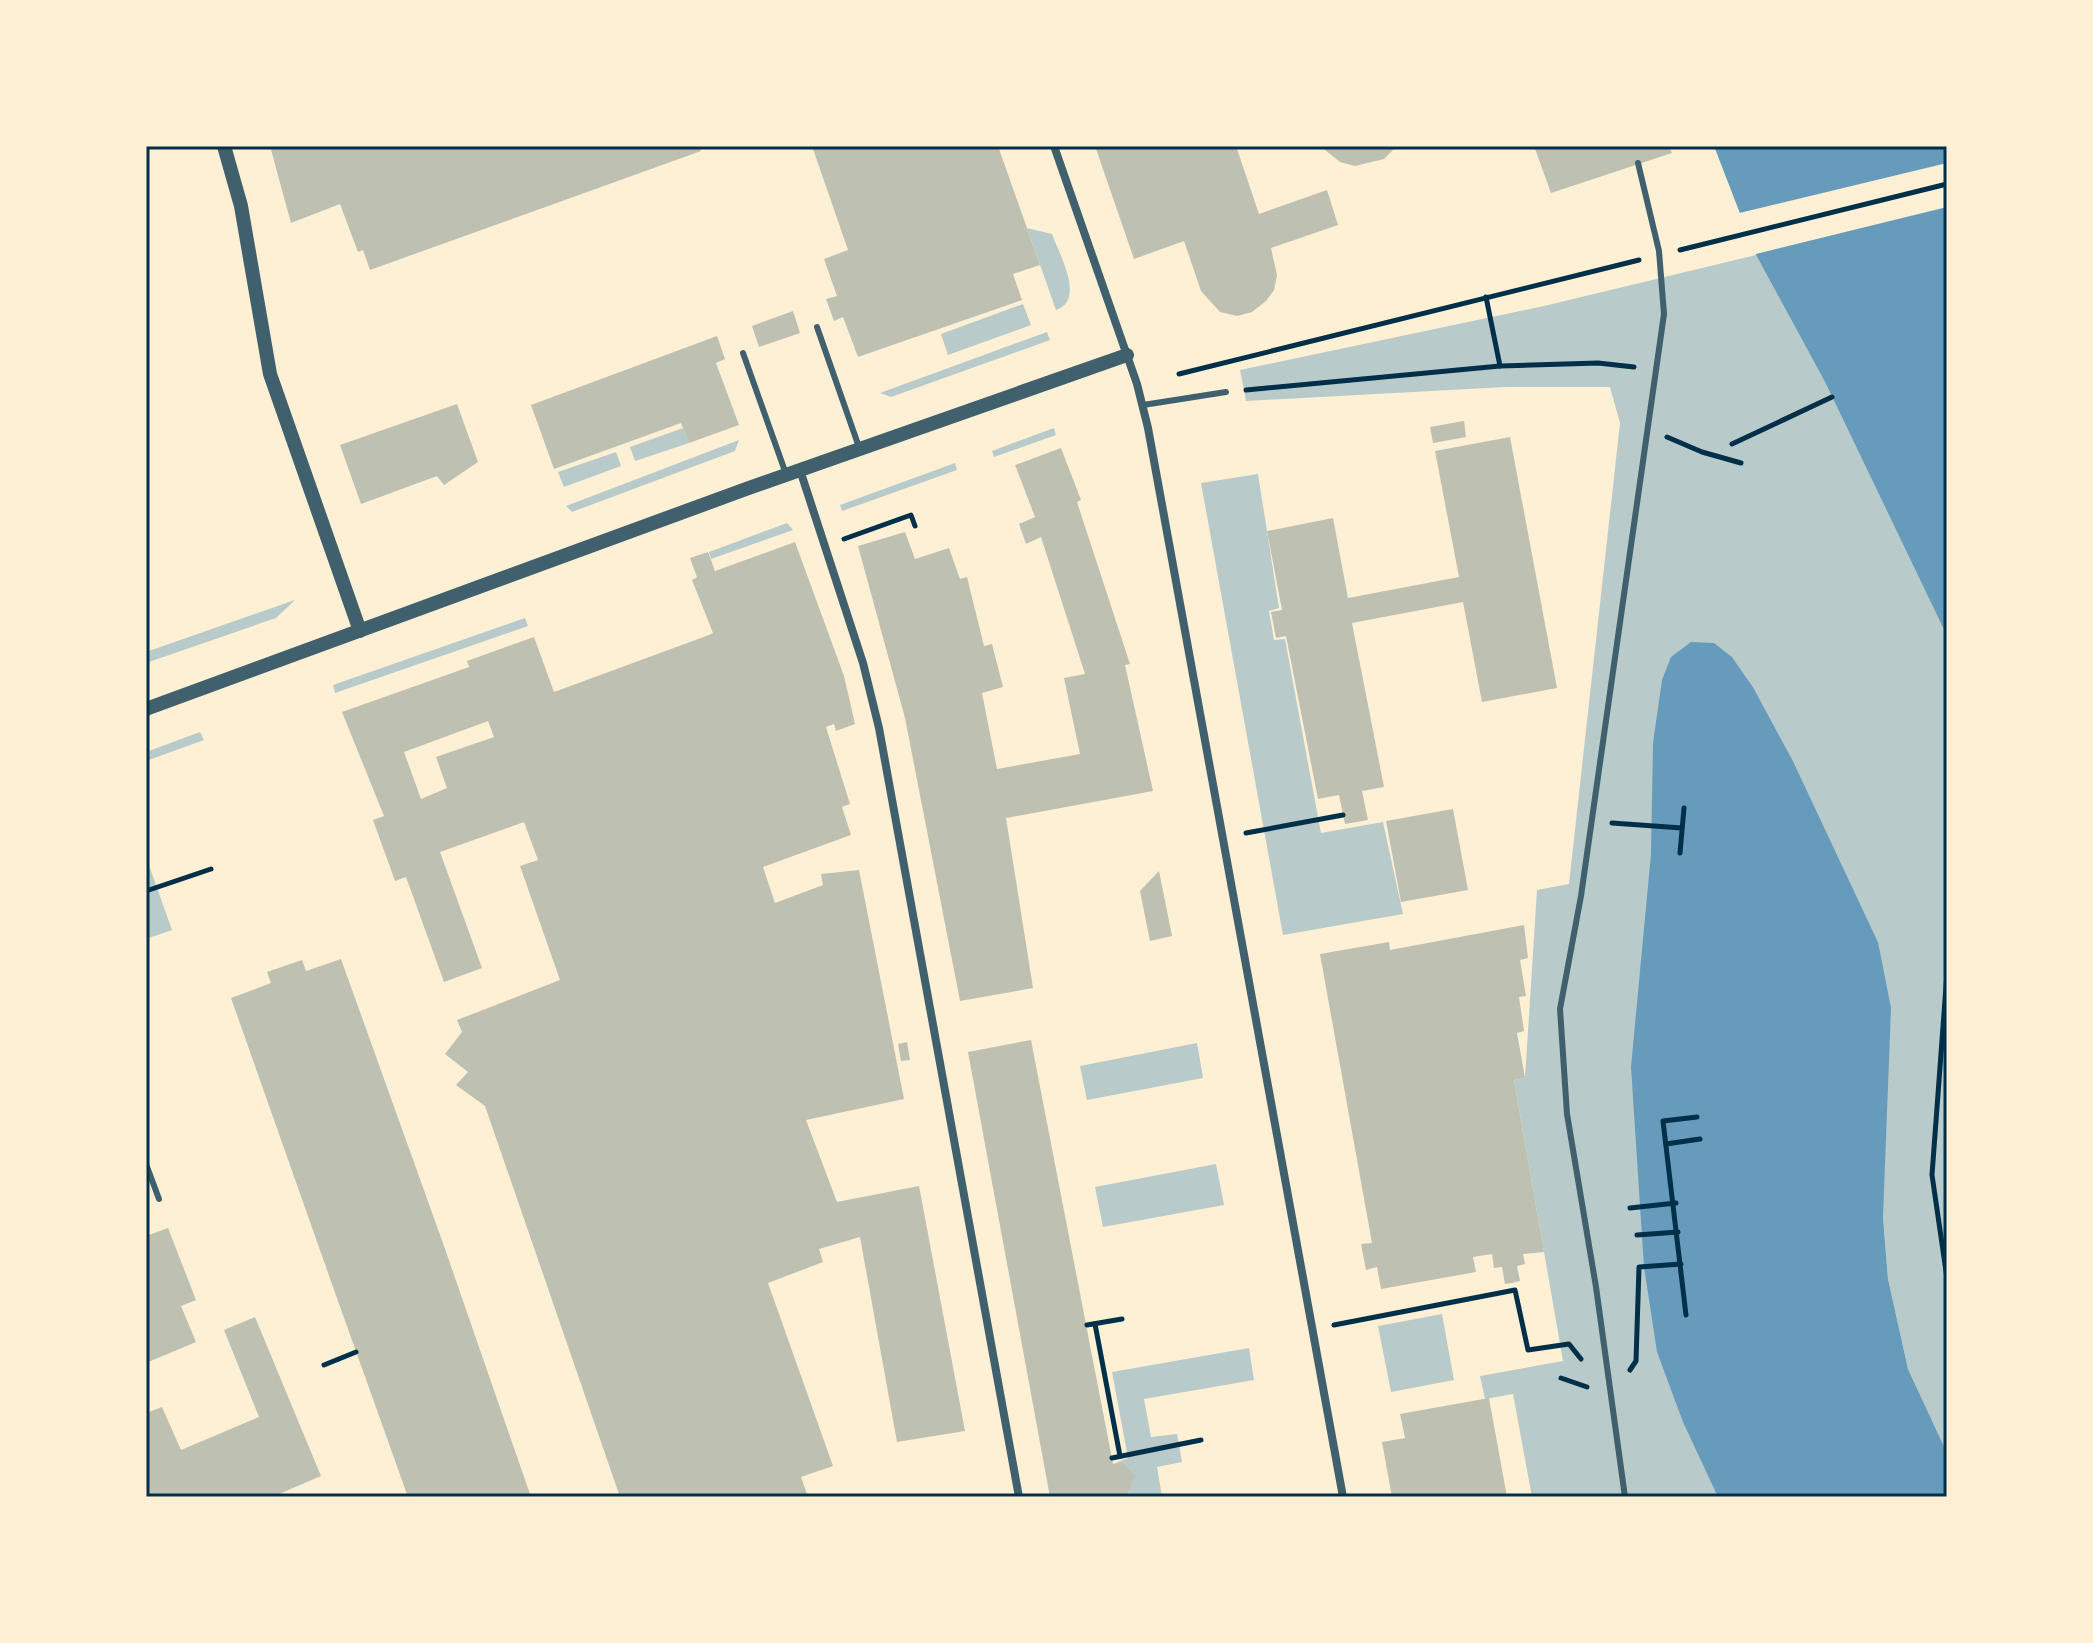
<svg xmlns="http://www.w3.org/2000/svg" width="2093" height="1643" font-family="Georgia,serif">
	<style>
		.green { fill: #b9caca }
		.water { fill: #669bbc }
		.pier { fill: #fdf0d5 }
		.building { fill: #bec0b2; fill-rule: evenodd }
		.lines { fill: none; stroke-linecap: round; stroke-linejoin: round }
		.path { stroke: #003049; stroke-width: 5 }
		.service { stroke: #3f606c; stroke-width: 6 }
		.minor { stroke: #3f606c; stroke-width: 8 }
		.tertiary { stroke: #3f606c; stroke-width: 14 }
		.neatline { fill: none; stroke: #003049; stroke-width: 3 }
	</style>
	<rect width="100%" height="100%" fill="#fdf0d5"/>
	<g class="green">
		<path d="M1027 228 1052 234C1059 254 1086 300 1056 310Z"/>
		<polygon points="1756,255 1825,382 1947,636 1947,1453 1908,1369 1888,1279 1883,1217 1878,942 1793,761 1753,687 1732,657 1653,743 1657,1352 1718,1497 1532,1497 1513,1394 1485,1399 1480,1376 1563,1361 1514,1080 1525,1078 1537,890 1569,884 1620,423 1610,387 1505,387 1246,401 1240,370 1544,306"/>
		<polygon points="1023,304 1031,325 948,355 941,334"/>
		<polygon points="1047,332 1050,340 891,397 880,393"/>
		<polygon points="683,428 689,443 635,461 630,447"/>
		<polygon points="1054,428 1056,435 994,457 992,451"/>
		<polygon points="739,440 735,451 572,512 566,506"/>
		<polygon points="616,452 621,466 564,487 558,472"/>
		<polygon points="955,463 957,470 842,511 840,505"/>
		<polygon points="1258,474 1279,608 1269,611 1274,640 1285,639 1321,833 1383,822 1403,914 1283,935 1201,483"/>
		<polygon points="787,523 793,530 711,559 709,552"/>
		<polygon points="295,600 276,618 146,663 146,652"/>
		<polygon points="525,618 528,626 335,693 333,685"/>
		<polygon points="200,732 204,740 146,761 146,752"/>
		<polygon points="146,857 172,930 146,939"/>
		<polygon points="1197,1043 1203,1078 1087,1100 1080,1066"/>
		<polygon points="1216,1164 1224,1205 1103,1227 1095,1187"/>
		<polygon points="1442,1314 1454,1380 1391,1392 1378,1326"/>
		<polygon points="1249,1348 1254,1380 1144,1399 1151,1437 1177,1434 1182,1462 1157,1467 1162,1497 1119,1497 1128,1493 1134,1476 1123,1462 1113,1464 1128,1458 1112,1372"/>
	</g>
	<g class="water">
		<polygon points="1714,146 1947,146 1947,636 1825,382 1756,255"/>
		<polygon points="1691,642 1714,643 1732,657 1753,687 1793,761 1878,942 1891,1008 1883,1217 1888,1279 1908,1369 1947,1453 1947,1497 1718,1497 1683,1422 1657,1352 1644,1267 1631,1067 1651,854 1653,743 1662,680 1671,657"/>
	</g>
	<polygon class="pier" points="1947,163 1947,207 1752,255 1735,214"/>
	<g class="building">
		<polygon points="270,146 699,146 701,151 370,270 363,250 358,252 340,204 291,223"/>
		<polygon points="812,146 998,146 1040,265 1013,274 1022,300 858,357 843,317 834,321 826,299 837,296 824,259 848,250"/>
		<polygon points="1095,146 1236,146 1259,214 1327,190 1338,225 1271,248 1277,275 1274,290 1266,301 1252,312 1237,316 1220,312 1201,291 1184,241 1134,259"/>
		<polygon points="1320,146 1397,146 1384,159 1355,166 1340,162"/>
		<polygon points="1534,146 1669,146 1672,153 1551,193"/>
		<polygon points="793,311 800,333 759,347 752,326"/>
		<polygon points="717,336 725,359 716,363 739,425 689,443 681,423 554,469 531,405"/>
		<polygon points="457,404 478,462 444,485 437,476 361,504 340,445"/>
		<polygon points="1464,421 1466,437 1433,443 1430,427"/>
		<polygon points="1510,437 1557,688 1482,702 1463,602 1352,623 1384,787 1362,791 1368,820 1345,824 1339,795 1318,799 1286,636 1276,638 1271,612 1282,610 1267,531 1333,518 1348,598 1459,577 1435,451"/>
		<polygon points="1061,448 1081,500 1077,502 1130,664 1125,665 1153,791 1006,818 1033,988 960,1001 905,718 858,546 905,532 915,559 949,548 960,579 967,577 984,646 992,644 1003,687 982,693 997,769 1080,754 1064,678 1085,674 1041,537 1026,544 1019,524 1035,517 1015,465"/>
		<path d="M795 542 844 676 855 724 836 731 834 724 826 727 850 804 842 807 851 835 763 867 775 903 823 885 821 874 859 870 904 1099 806 1120 837 1202 919 1186 965 1431 897 1442 860 1237 819 1249 823 1262 768 1283 833 1466 801 1477 808 1497H620L485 1106 456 1085 468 1072 445 1054 462 1032 457 1020 560 980 520 866 538 860 524 822 440 852 482 968 444 982 406 877 395 881 373 820 384 816 342 712 469 667 467 661 534 637 554 692 709 635 713 633 692 580 697 577 690 558 708 552 715 571ZM488 721 494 737 436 757 447 788 421 799 404 752Z"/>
		<polygon points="1453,809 1468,890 1401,902 1386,821"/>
		<polygon points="1159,871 1172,936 1150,941 1140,891"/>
		<polygon points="1524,925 1528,958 1520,960 1526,996 1519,997 1524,1031 1517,1033 1525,1078 1514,1080 1544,1252 1523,1254 1525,1264 1517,1266 1520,1281 1512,1283 1505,1284 1502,1267 1494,1268 1492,1254 1473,1257 1476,1272 1381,1289 1377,1267 1366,1270 1361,1244 1372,1243 1320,954 1389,942 1390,950"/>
		<polygon points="341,959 444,1246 531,1497 408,1497 333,1287 231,998 271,983 267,972 302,960 306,971"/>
		<polygon points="1031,1040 1113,1464 1123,1462 1135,1476 1128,1493 1119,1497 1050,1497 968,1052"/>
		<polygon points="907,1042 910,1060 901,1061 898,1044"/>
		<polygon points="168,1228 196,1300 181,1306 196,1342 146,1363 146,1236"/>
		<polygon points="255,1317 321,1476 272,1497 146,1497 146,1413 162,1407 181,1450 259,1417 224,1330"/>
		<polygon points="1489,1398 1507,1497 1392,1497 1382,1442 1405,1438 1400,1414"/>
	</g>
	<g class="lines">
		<g class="path">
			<polyline points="1680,250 1947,184"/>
			<polyline points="1486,297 1500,366"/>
			<polyline points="1179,374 1639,260"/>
			<polyline points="1246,390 1500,366 1598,363 1634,367"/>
			<polyline points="1667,437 1702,452 1741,463"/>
			<polyline points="1732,444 1832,397"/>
			<polyline points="844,539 911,515 915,526"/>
			<polyline points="1612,823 1682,828"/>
			<polyline points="1246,833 1343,815"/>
			<polyline points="1680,853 1684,808"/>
			<polyline points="146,891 211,869"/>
			<polyline points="1947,973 1932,1175 1947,1278"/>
			<polyline points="1666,1144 1700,1139"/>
			<polyline points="1630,1208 1676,1203"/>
			<polyline points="1637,1235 1678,1232"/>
			<polyline points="1686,1315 1663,1121 1697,1117"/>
			<polyline points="1095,1324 1120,1456"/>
			<polyline points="1087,1325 1122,1319"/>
			<polyline points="1334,1325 1515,1290 1528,1350 1569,1344 1581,1359"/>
			<polyline points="324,1365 356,1352"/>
			<polyline points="1630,1370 1636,1361 1639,1267 1681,1264"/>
			<polyline points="1561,1378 1587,1387"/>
			<polyline points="1112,1458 1201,1440"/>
		</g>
		<g class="service">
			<polyline points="817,327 860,450"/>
			<polyline points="743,353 786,474"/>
			<polyline points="1143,405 1226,392"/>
			<polyline points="146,1164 159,1199"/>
			<polyline points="1625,1497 1596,1287 1567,1114 1560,1009 1581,896 1664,314 1659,251 1638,163"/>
		</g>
		<g class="minor">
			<polyline points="1054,146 1137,384 1148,428 1343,1497"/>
			<polyline points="800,470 863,663 879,728 1019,1497"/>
		</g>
		<g class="tertiary">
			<polyline points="224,146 241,206 270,374 360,631"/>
			<polyline points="146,709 746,489 1127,355"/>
		</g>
	</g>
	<rect width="2093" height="1643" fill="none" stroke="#fdf0d5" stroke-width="296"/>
	<rect x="148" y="148" width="1797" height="1347" class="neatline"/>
</svg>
